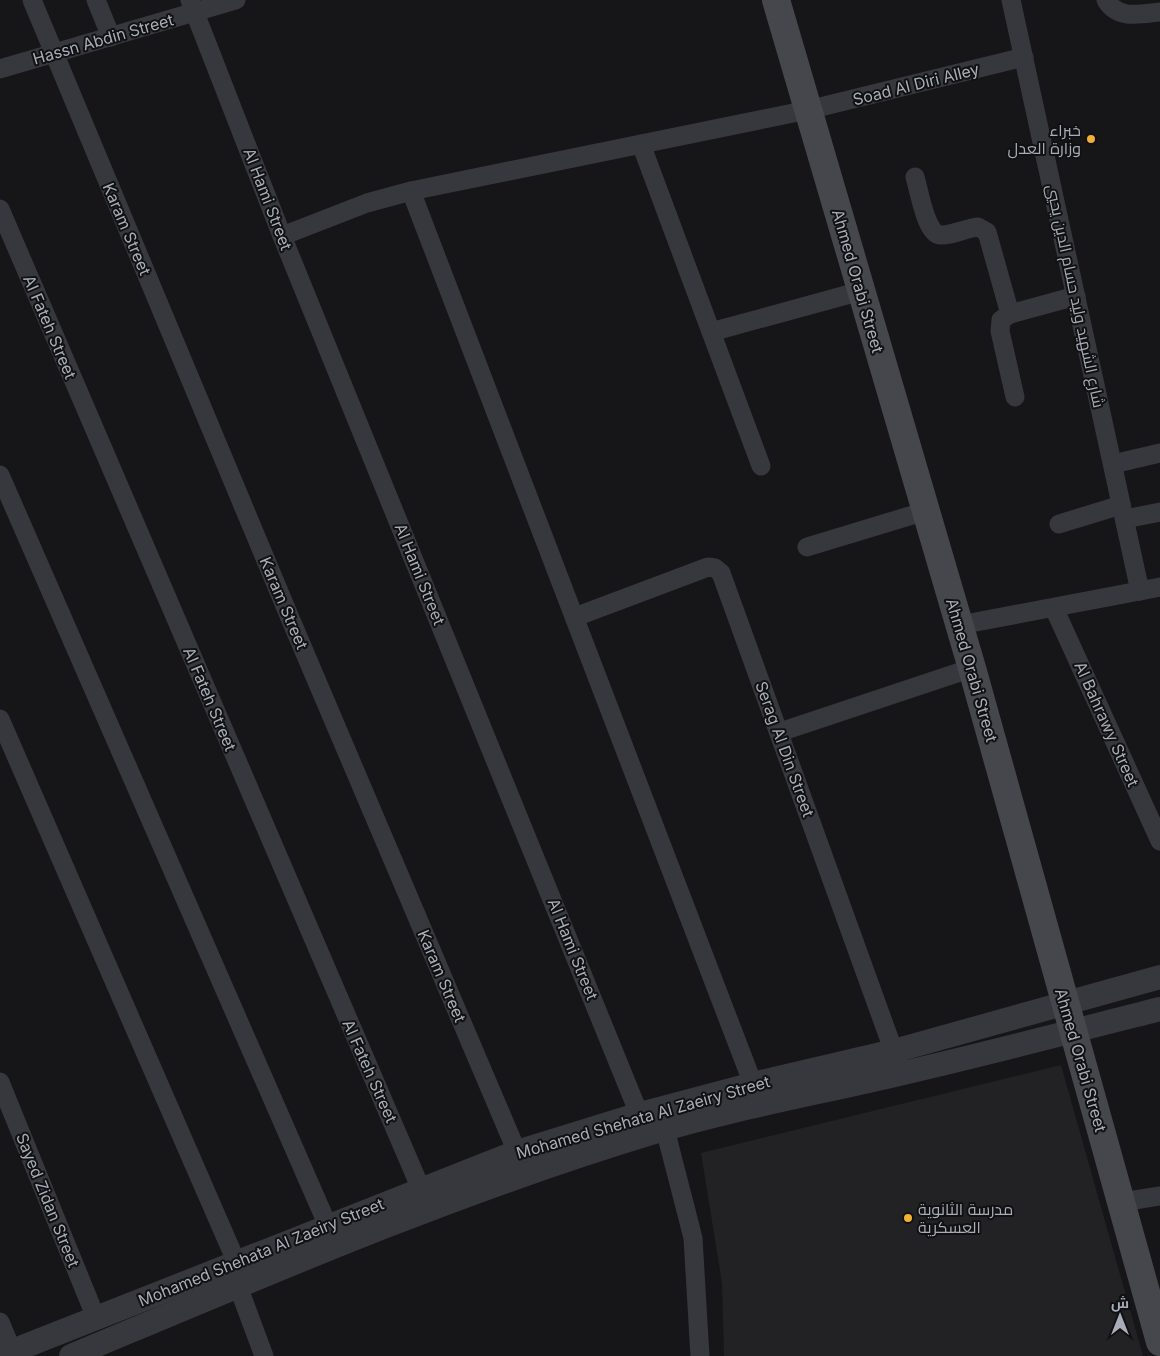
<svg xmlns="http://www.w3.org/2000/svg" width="1160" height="1356" font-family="Inter,Cairo,sans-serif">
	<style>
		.built { fill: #222225 }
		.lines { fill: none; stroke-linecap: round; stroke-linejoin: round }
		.minor { stroke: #37383d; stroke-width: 19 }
		.tertiary { stroke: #37383d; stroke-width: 24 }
		.secondary { stroke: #45474d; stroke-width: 28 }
		.poi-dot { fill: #f2b134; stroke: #111113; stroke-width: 2 }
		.labels { text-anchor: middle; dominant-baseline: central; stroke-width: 4; stroke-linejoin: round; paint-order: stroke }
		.street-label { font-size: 16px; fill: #a8adb8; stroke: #111113 }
		.poi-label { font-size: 16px; fill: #a8adb8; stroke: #111113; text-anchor: end }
	</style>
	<rect width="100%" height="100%" fill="#161618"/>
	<polygon class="built" points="1061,1065 1143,1356 724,1356 722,1283 701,1153"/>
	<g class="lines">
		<g class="minor">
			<polyline points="32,0 290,618 517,1152"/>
			<polyline points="96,0 111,37"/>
			<polyline points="190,0 282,236 644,1126"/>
			<polyline points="1011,0 1140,591"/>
			<path d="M1106 0C1118 20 1140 14 1160 12"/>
			<polyline points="0,69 236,0"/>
			<polyline points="641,144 761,466"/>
			<path d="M915 177C919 190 926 234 940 235 952 236 966 228 978 227L987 232 1010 314"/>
			<polyline points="411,191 753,1084"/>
			<polyline points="0,209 421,1189"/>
			<polyline points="282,236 367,203 411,191 808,110 1024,57"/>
			<polyline points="711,332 861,291"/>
			<polyline points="1015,397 1000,331 1001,320 1010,314 1076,296"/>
			<polyline points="1113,464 1160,453"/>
			<polyline points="0,475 328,1226"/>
			<polyline points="1125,519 1160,512"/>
			<polyline points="1059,524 1121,505"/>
			<polyline points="807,547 926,511"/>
			<polyline points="1054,608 1160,841"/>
			<polyline points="575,617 708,567 715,568 721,573 898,1063"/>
			<polyline points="960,625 1160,587"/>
			<polyline points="0,719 236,1261"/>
			<polyline points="780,732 972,668"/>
			<polyline points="0,1082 96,1318"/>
			<polyline points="665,1129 693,1238 700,1356"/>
			<polyline points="1122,1202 1160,1196"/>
			<polyline points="238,1286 264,1356"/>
			<polyline points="0,1322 12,1351"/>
		</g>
		<g class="tertiary">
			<polyline points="0,1356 517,1152 640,1114 753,1084 894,1051 1160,977"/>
			<path d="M71 1356C262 1276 453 1193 651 1133 734 1108 819 1093 903 1073 989 1053 1074 1031 1160 1009"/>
		</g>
		<polyline class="secondary" points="776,0 972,668 1160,1342"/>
	</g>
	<g class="poi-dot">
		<circle cx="1091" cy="139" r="5"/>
		<circle cx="908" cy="1218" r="5"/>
	</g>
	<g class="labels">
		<g class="street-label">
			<text transform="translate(103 39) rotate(-16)">Hassn Abdin Street</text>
			<text transform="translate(916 84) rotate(-14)">Soad Al Diri Alley</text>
			<text transform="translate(268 199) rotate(69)">Al Hami Street</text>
			<text transform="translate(127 229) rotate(67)">Karam Street</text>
			<text transform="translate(858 281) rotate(74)">Ahmed Orabi Street</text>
			<text transform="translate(1076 296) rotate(78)">شارع الشهيد وليد حسام الدين يحيي</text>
			<text transform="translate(50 327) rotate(67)">Al Fateh Street</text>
			<text transform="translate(420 574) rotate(68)">Al Hami Street</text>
			<text transform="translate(284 603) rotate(67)">Karam Street</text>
			<text transform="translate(972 670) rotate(74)">Ahmed Orabi Street</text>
			<text transform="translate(210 699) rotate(67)">Al Fateh Street</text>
			<text transform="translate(1107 724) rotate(66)">Al Bahrawy Street</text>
			<text transform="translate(785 749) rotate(70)">Serag Al Din Street</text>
			<text transform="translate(573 949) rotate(68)">Al Hami Street</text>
			<text transform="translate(442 976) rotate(67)">Karam Street</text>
			<text transform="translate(1081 1060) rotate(74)">Ahmed Orabi Street</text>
			<text transform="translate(370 1071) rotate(66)">Al Fateh Street</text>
			<text transform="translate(643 1117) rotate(-16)">Mohamed Shehata Al Zaeiry Street</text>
			<text transform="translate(48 1200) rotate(68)">Sayed Zidan Street</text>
			<text transform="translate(261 1252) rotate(-22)">Mohamed Shehata Al Zaeiry Street</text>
		</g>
		<g class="poi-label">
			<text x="1081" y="130">خبراء<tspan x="1081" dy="18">وزارة العدل</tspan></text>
			<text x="918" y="1209" text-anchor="start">مدرسة الثانوية<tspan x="918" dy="18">العسكرية</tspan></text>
		</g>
	</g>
	<g transform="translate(1120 1316)" stroke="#111113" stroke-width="4" paint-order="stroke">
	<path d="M0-4L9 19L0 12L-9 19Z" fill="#a8adb8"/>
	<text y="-8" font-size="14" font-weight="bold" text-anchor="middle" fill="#a8adb8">ش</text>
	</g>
</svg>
